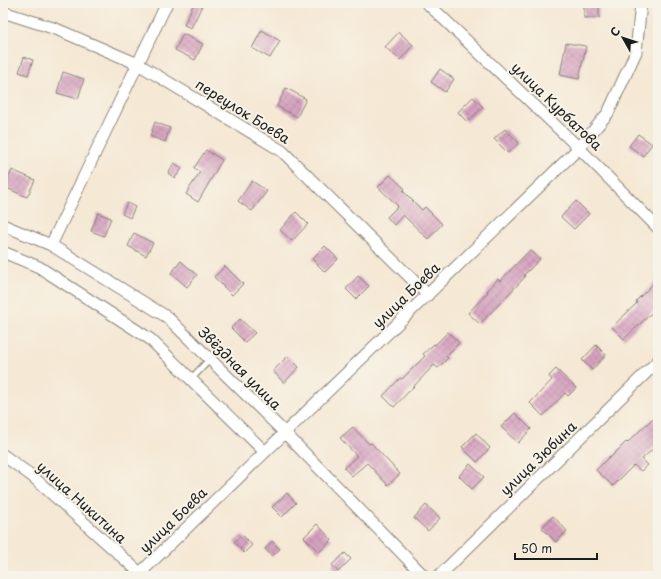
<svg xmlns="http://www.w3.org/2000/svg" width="661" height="579" font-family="'Playpen Sans',sans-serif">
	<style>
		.building { fill: url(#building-cross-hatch) }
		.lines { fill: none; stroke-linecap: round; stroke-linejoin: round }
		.lane-casing { stroke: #888278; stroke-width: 8 }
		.street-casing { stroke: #888278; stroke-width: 13 }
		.lane { stroke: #fff; stroke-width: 5.5 }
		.street { stroke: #fff; stroke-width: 11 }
		.labels { text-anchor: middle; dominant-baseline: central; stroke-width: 4; stroke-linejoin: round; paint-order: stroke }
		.street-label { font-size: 14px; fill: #1c1c1c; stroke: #f7f3e8 }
	</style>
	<defs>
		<pattern id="building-cross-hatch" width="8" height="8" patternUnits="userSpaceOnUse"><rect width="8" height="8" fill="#d6a1c0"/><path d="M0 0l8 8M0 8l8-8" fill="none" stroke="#b78aa4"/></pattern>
	</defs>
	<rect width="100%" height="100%" fill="#f7f3e8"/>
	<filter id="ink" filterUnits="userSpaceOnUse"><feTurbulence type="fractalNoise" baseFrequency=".025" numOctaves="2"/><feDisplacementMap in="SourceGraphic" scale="8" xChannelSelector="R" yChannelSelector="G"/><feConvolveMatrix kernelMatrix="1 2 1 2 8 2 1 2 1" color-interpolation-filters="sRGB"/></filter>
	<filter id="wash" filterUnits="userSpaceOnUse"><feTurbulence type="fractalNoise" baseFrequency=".012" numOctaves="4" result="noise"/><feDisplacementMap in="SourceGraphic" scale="16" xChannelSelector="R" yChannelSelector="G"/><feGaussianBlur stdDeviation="0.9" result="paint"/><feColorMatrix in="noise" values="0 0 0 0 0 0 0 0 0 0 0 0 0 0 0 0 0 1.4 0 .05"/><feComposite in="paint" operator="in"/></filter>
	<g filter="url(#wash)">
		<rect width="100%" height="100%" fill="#f5e8d4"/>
		<g id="blocks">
			<g class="building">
				<polygon points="194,3 202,6 191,28 184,25"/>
				<rect x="584" y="3" width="15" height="15"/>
				<polygon points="262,30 280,41 270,58 252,48"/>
				<polygon points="399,32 413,45 400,60 385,47"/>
				<polygon points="183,34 203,44 195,60 175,50"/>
				<polygon points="566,43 586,46 579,79 560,75"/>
				<polygon points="24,57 33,60 28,75 19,72"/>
				<polygon points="440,69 454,79 445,92 431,82"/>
				<polygon points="63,72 84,79 78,99 57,93"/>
				<polygon points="286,88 306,99 297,117 277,106"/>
				<polygon points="473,97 483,107 467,122 458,112"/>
				<polygon points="155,122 170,128 165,142 150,136"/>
				<polygon points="505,129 519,143 508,153 494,139"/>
				<polygon points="638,134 652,144 643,156 629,146"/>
				<polygon points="206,150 222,160 198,202 186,194 200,172 194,168"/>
				<polygon points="174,163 182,168 175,178 168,173"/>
				<polygon points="12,170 35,180 27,197 4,187"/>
				<polygon points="390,175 405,189 403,191 422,210 425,207 442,224 428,239 403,215 394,225 387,217 398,206 378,187"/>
				<polygon points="252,181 267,191 252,211 238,201"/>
				<polygon points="576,201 589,214 574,229 561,217"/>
				<polygon points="127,203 135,207 130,218 122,214"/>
				<polygon points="296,212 308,224 292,241 280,230"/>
				<polygon points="98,213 111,218 104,236 91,231"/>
				<polygon points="134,233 153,243 146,256 128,246"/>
				<polygon points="325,246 338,259 325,272 312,259"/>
				<polygon points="530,250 540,259 524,275 525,277 480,324 468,313 488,292 487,291 498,279 500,281"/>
				<polygon points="181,261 197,275 187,287 171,273"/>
				<polygon points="225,266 243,284 232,295 214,277"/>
				<polygon points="358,276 369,286 356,299 346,289"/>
				<polygon points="658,279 658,307 624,339 612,327 637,303 636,301"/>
				<polygon points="240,319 255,333 245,342 231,328"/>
				<polygon points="448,332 459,343 446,356 448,358 438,368 434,365 394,407 383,396 400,378 402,379 425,356 423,354 434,344 435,345"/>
				<polygon points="596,345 606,355 592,370 582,360"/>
				<polygon points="288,356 299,367 284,383 273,371"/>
				<polygon points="556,369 576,388 568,396 565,393 543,416 530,403 552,380 549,376"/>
				<polygon points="515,413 531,429 518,443 501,427"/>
				<polygon points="652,419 658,425 658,444 642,459 648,465 641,471 634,465 613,486 596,470 610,456 611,457 626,442 627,443"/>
				<polygon points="353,427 369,444 371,443 400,474 388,485 367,463 352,476 344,468 357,456 340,438"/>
				<polygon points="476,433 490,448 477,462 462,447"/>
				<polygon points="470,464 484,477 472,489 459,476"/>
				<polygon points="287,493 296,503 282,517 272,507"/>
				<polygon points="426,505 440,518 428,531 414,518"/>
				<polygon points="553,516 567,531 556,542 542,528"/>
				<polygon points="317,524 332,540 319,552 304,537"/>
				<polygon points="242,535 252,545 244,553 234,542"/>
				<polygon points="272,541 280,549 272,556 265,549"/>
				<polygon points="345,553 351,559 338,572 332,565"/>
			</g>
		</g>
	</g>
	<g filter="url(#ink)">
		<use href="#blocks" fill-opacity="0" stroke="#888278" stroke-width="1"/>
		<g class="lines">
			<g class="lane-casing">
				<polyline id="lane" points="191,379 210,359"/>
			</g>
			<g class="street-casing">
				<g id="street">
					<polyline points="427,3 579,148 658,228"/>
					<polyline points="3,12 56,29 138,64 282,151 428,295"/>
					<polyline points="3,225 51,245 167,317 285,433 424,576"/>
					<polyline points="51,245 167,3"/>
					<polyline points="3,252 39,267 150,339 265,452"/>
					<polyline points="3,455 32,476 140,573"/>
					<polyline points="137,576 579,148 608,113 636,52 641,3"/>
					<polyline points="439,576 658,361"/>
				</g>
			</g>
			<use href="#lane" class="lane"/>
			<use href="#street" class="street"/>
		</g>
	</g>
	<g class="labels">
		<g class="street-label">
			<text transform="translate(557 106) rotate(44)">улица Курбатова</text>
			<text transform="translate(243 111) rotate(32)">переулок Боева</text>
			<text transform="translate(406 295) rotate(-44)">улица Боева</text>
			<text transform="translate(240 368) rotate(45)">Звёздная улица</text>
			<text transform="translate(538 458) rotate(-44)">улица Зюбина</text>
			<text transform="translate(82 502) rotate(42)">улица Никитина</text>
			<text transform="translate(173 520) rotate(-44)">улица Боева</text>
		</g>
	</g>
	<rect width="661" height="579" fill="none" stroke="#f7f3e8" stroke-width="16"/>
	<g transform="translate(623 38) rotate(309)" stroke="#f7f3e8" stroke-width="3" paint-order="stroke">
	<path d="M0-3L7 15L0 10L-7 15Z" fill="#1c1c1c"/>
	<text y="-6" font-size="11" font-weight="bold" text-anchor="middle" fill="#1c1c1c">С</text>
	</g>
	<path d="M515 553v6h82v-6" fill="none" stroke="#1c1c1c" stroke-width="2"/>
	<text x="521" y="553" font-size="12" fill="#1c1c1c" stroke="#f7f3e8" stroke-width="3" paint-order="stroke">50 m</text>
</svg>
